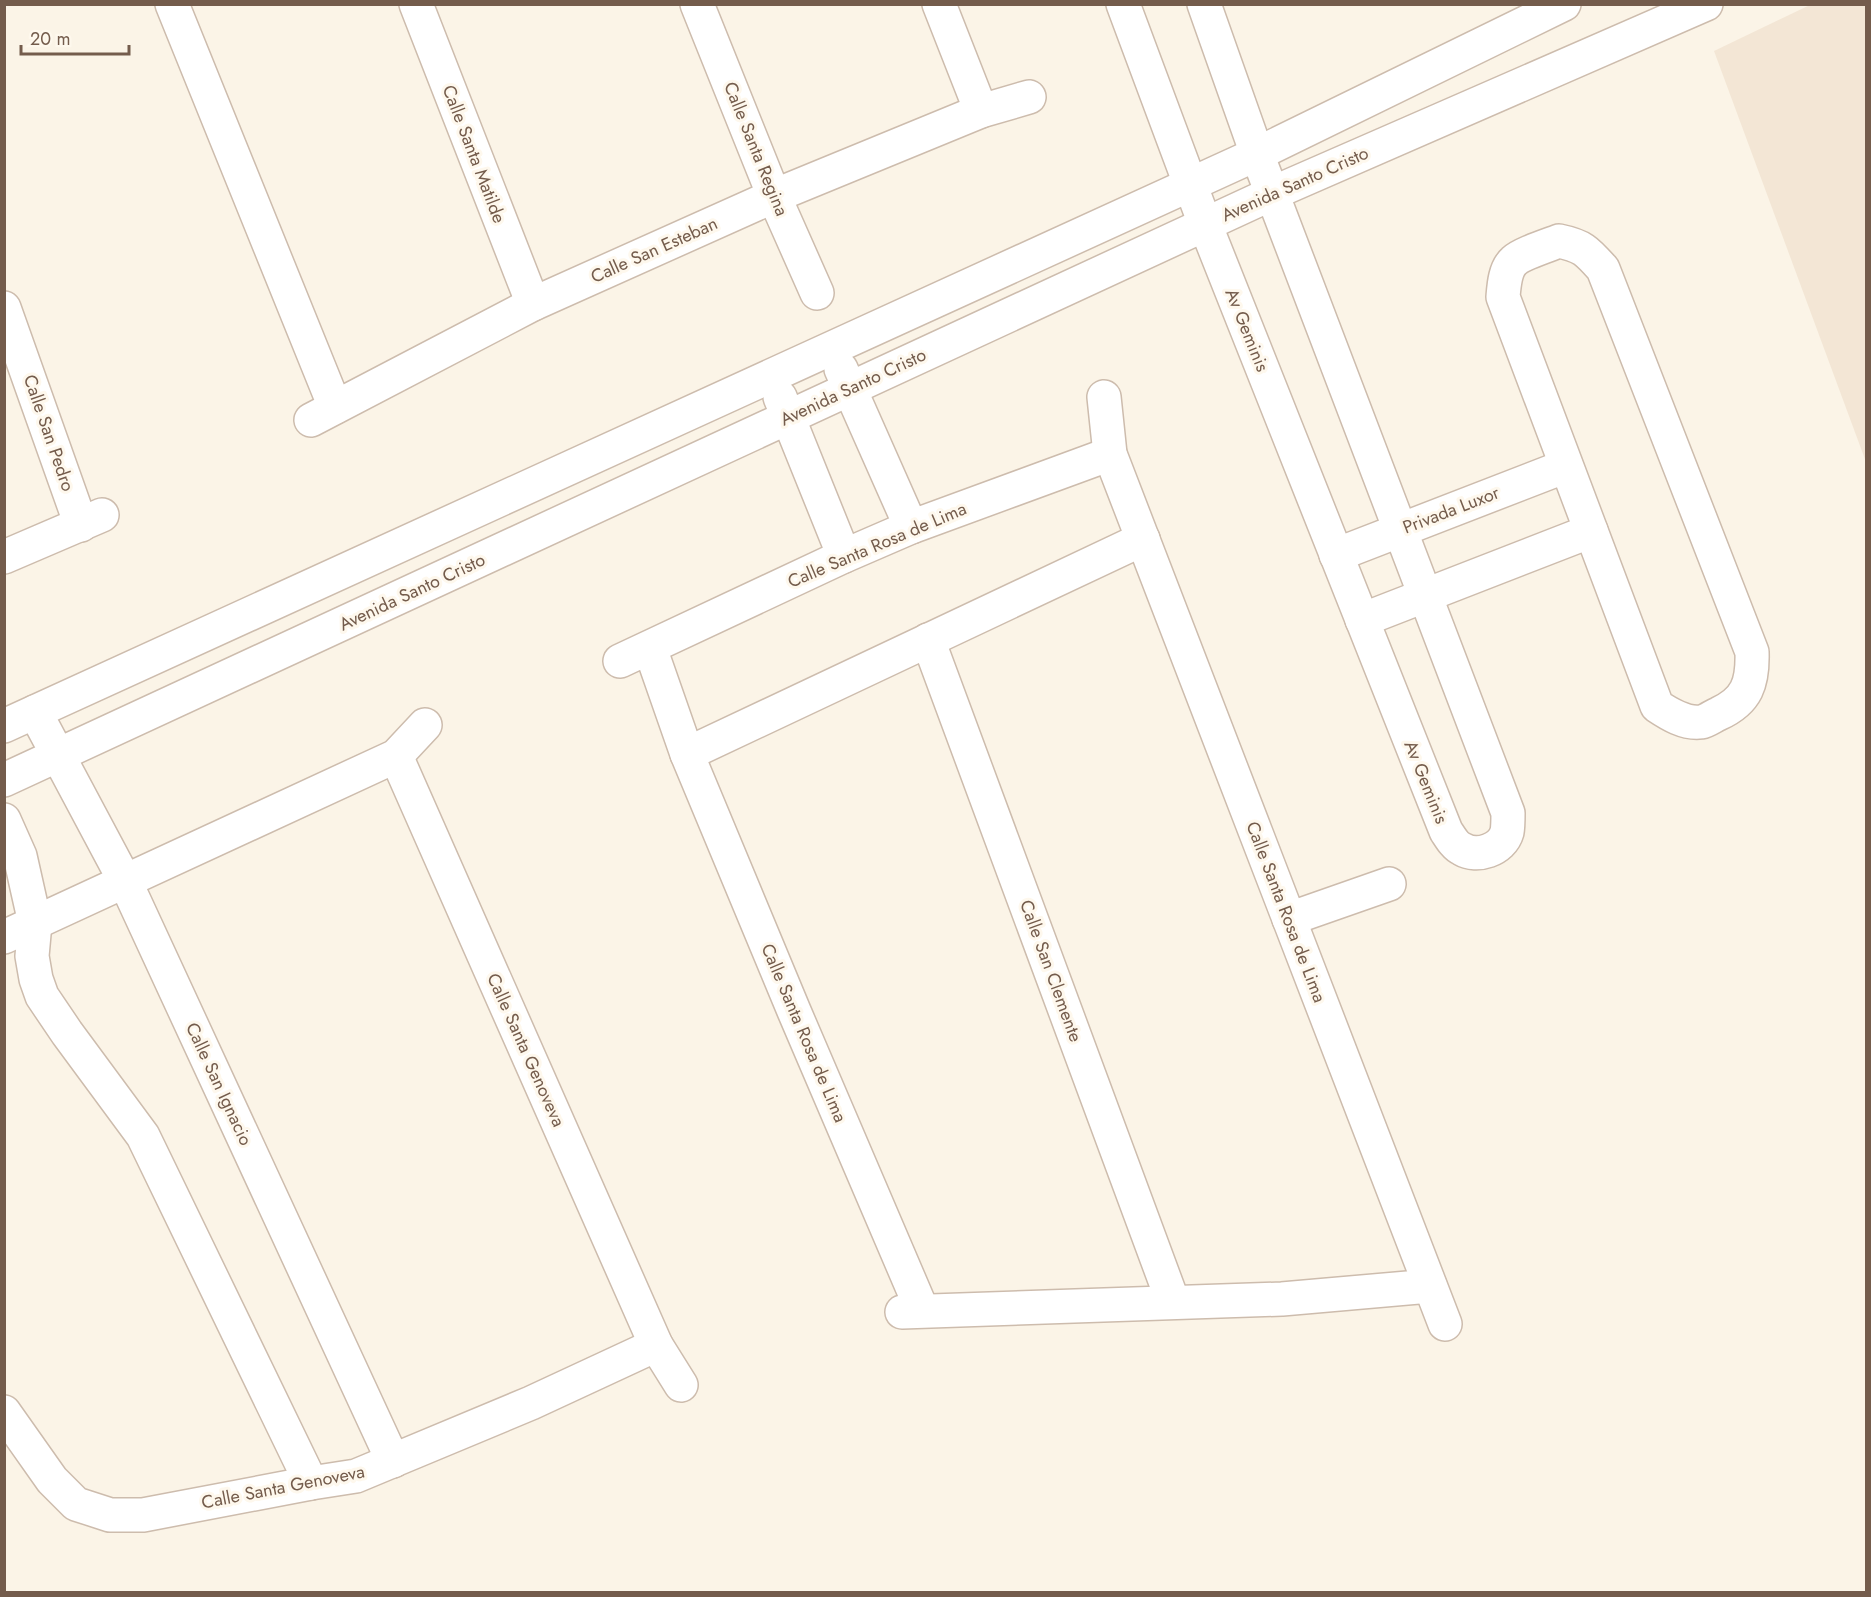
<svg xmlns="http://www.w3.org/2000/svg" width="1871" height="1597" font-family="Jost,sans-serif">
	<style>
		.residential { fill: #f3e6d5 }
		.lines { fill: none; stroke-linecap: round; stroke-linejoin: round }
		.minor-casing { stroke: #cdbcad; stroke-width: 36 }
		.minor { stroke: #fff; stroke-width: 33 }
		.labels { text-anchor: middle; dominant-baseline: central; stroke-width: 6; stroke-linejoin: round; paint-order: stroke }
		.street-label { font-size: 18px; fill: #745c4c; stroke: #fef8ed }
	</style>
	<rect width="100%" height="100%" fill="#fbf4e7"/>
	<polygon class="residential" points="1812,4 1866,5 1866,462 1714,51"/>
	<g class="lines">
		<g class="minor-casing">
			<g id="minor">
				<polyline points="172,4 335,407"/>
				<polyline points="416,4 533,304"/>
				<polyline points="697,4 774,196 817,293"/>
				<polyline points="939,4 981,111"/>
				<path d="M1123 4 1205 224 1446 831C1450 837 1455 846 1462 849 1477 858 1502 850 1507 832 1508 827 1508 819 1508 813L1257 154 1204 4"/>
				<path d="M1559 241C1583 246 1587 251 1603 269L1752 652C1753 683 1747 701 1718 714 1713 716 1707 721 1701 722 1685 724 1669 714 1657 706L1503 297C1504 285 1505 269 1514 261 1521 254 1549 245 1559 241Z"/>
				<polyline points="4,308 81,525"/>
				<polyline points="841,369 911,527"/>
				<polyline points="780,397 844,556"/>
				<polyline points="1104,397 1110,454 1445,1324"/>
				<polyline points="311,420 533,304 774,196 981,111 1029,97"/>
				<polyline points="1336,555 1566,466"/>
				<polyline points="4,557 102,515"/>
				<polyline points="1362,620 1591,531"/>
				<polyline points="928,640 1173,1302"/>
				<polyline points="650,648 687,754 794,1011 922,1310"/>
				<polyline points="620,661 844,556 911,527 1110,454"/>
				<polyline points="35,712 125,881 393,1461"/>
				<polyline points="4,726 1257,154 1564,4"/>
				<polyline points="687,754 1143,539"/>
				<polyline points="396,756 656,1345 681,1385"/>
				<polyline points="4,780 1273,193 1706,4"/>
				<polyline points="4,820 20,856 35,923 32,956 36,979 42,996 67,1033 143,1136 311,1483"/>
				<polyline points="1289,919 1389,884"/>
				<polyline points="4,937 396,756 425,725"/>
				<polyline points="902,1312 1282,1299 1430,1286"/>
				<polyline points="4,1412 52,1480 76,1504 110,1515 143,1515 311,1483 356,1476 531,1403 656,1345"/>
			</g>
		</g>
		<use href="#minor" class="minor"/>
	</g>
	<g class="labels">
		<g class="street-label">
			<text transform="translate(756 149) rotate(68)">Calle Santa Regina</text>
			<text transform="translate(474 154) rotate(69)">Calle Santa Matilde</text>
			<text transform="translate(1295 184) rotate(-24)">Avenida Santo Cristo</text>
			<text transform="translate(654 250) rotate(-24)">Calle San Esteban</text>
			<text transform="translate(1247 330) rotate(68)">Av Geminis</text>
			<text transform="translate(853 387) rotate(-25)">Avenida Santo Cristo</text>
			<text transform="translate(49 433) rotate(71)">Calle San Pedro</text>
			<text transform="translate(1451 510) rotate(-21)">Privada Luxor</text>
			<text transform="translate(877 545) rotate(-23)">Calle Santa Rosa de Lima</text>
			<text transform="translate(412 592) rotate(-25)">Avenida Santo Cristo</text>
			<text transform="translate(1426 782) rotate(68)">Av Geminis</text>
			<text transform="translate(1286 912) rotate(69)">Calle Santa Rosa de Lima</text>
			<text transform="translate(1051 971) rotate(70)">Calle San Clemente</text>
			<text transform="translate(804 1033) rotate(67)">Calle Santa Rosa de Lima</text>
			<text transform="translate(526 1050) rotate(66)">Calle Santa Genoveva</text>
			<text transform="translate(219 1084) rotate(65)">Calle San Ignacio</text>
			<text transform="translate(283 1487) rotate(-11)">Calle Santa Genoveva</text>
		</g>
	</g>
	<rect width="1871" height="1597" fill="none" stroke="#745c4c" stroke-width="12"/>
	<path d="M21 45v9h108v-9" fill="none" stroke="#745c4c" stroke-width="3"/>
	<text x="30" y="45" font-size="18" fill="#745c4c" stroke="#fef8ed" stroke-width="4.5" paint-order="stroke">20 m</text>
</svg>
